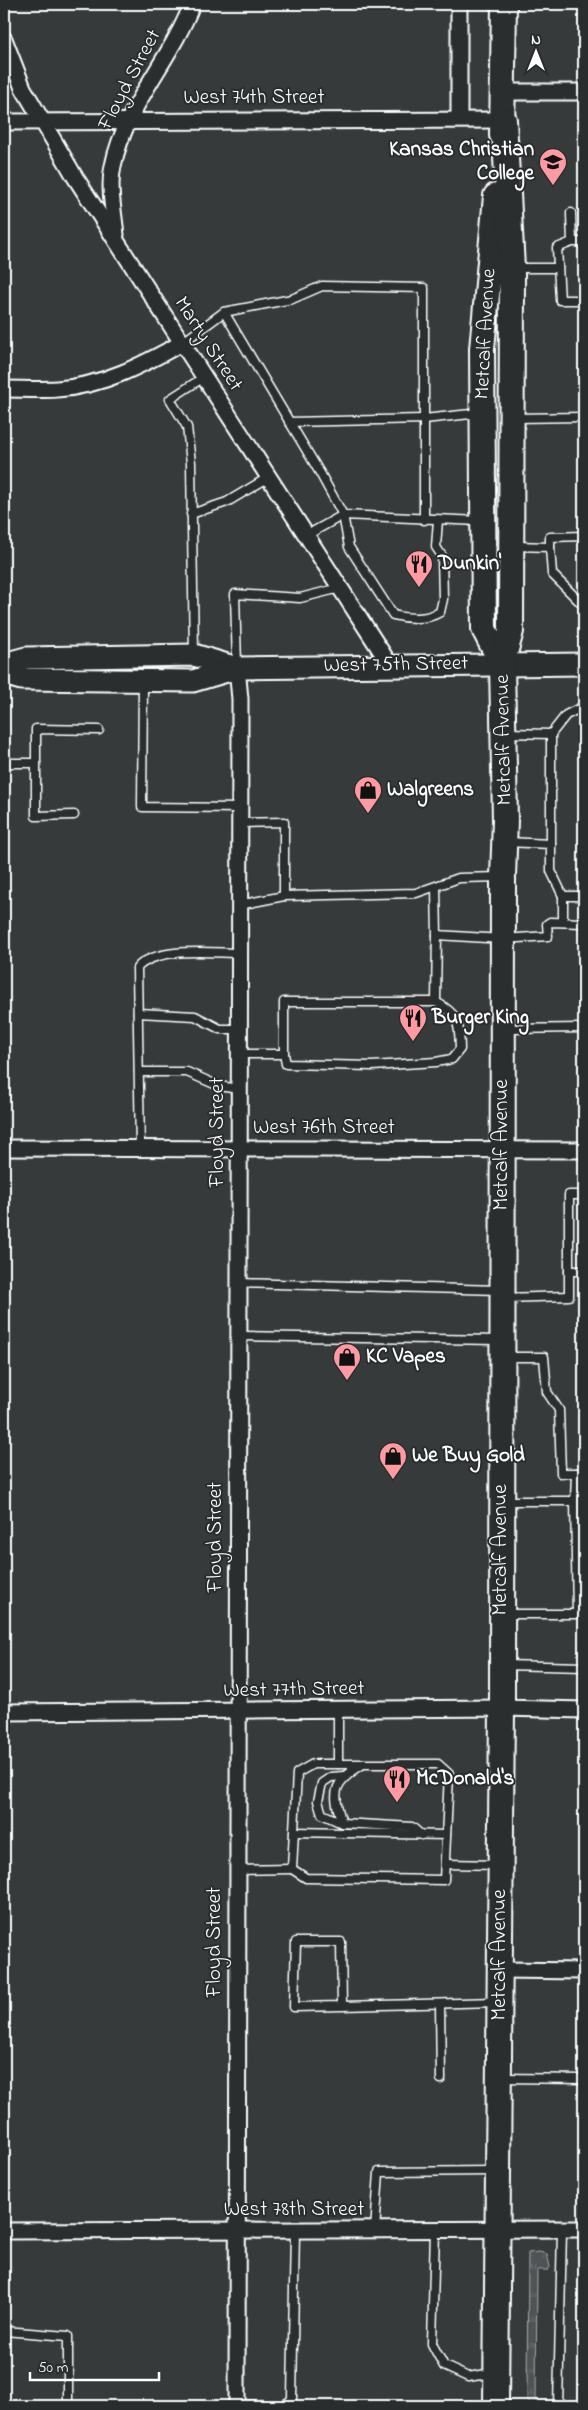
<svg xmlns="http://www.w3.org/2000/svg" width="588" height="2410" font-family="'Indie Flower',sans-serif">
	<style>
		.grass { fill: url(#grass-tufts); stroke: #a8a9aa }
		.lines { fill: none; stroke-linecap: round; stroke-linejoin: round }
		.service-casing { stroke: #fff; stroke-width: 11 }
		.minor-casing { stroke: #fff; stroke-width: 19 }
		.secondary-casing { stroke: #fff; stroke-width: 25 }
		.primary-casing { stroke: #fff; stroke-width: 28 }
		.service { stroke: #2a2d2e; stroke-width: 8 }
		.minor { stroke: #2a2d2e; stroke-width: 15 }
		.secondary { stroke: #2a2d2e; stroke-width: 21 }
		.primary { stroke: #2a2d2e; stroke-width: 24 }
		.labels { text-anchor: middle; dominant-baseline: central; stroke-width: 4; stroke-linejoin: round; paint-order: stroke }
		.street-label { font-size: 21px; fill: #fff; stroke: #2a2d2e }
		.poi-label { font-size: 21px; font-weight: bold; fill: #fff; stroke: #2a2d2e; text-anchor: start }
	</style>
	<defs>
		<pattern id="grass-tufts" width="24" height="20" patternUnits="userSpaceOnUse" patternTransform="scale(1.25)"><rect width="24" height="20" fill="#505354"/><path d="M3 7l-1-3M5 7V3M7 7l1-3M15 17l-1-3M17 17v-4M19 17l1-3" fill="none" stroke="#6a6d6e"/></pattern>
	</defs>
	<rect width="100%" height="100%" fill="#373a3b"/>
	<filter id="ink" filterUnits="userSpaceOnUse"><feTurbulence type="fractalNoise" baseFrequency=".02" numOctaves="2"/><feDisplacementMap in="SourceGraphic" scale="10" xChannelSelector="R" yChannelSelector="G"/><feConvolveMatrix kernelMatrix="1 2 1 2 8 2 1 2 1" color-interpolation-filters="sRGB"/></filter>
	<g filter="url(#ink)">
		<polygon class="grass" points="539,2252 547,2254 550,2267 548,2270 537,2270 536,2402 546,2403 550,2406 529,2406 527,2399 528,2253"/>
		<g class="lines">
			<g class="service-casing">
				<g id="service">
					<polyline points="571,213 572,242 557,248 560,300 584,300"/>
					<polyline points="572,242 584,242"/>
					<polyline points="515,268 558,268"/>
					<polyline points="182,343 224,312"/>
					<polyline points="480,413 424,419 424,288 322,286 292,299 224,312 320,473 343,515 480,521"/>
					<polyline points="514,418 584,417"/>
					<polyline points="289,422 424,419 424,520"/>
					<polyline points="191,514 227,502 269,477"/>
					<path d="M307 535 343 515 349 547 393 615C408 619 427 620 440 612L443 599 442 556 436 547 438 520"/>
					<polyline points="514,546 550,547 552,574 584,606"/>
					<polyline points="550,547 550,537 584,536"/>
					<polyline points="194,653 191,463 187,427 170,399 204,377"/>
					<polyline points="237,666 235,594 300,598 340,588"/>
					<polyline points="143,682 142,807 240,808"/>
					<polyline points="505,733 551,734"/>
					<polyline points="4,763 36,763 36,816 74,815"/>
					<polyline points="36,763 36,729 99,730"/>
					<polyline points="240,823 284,822 284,896 416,893 459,878 501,877"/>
					<polyline points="506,842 551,844"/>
					<polyline points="436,888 437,935 503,939 548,936 547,924 550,922 584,923"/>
					<polyline points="563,896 551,871 551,734 566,715 584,706"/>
					<polyline points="239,905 284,896"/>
					<polyline points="563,922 563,896 584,896"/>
					<polyline points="138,1013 195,1016 220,1029 239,1029"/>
					<polyline points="505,1029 584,1028"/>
					<polyline points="239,1054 284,1054 284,1002 436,1002 437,935"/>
					<path d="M284 1054 286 1064 372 1066 436 1062 452 1059 460 1049C459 1023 460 1015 436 1002"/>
					<polyline points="139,1072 187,1072 219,1086 239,1089"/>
					<path d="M140 1149 137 968C156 946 212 953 239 953"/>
					<polyline points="569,1271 584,1271"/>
					<polyline points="238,1283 499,1290"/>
					<polyline points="504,1298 569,1296 569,1195 584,1195"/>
					<polyline points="238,1336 499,1340"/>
					<polyline points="504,1357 544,1357 547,1392 559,1410 561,1473 584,1473"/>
					<polyline points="504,1501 575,1501 577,1614 505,1614"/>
					<polyline points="575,1501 576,1473"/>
					<polyline points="504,1665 584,1667"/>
					<polyline points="338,1710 338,1764"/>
					<polygon points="313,1764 438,1764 449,1774 444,1880 306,1878 292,1869 297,1773"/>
					<polyline points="344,1776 331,1777 322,1783 318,1801 322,1814 342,1823 412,1827 421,1835"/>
					<path d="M342 1823C331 1790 334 1782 363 1764"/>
					<polyline points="294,1832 446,1835"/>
					<polyline points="445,1864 498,1865"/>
					<polyline points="236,1870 292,1869"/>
					<polyline points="440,2004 441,2079"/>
					<polyline points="342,2006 294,2007 296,1942 341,1942 342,2006 498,2002"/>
					<polyline points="502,2078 584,2079"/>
					<polyline points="435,2230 432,2344 444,2366 468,2377 493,2373"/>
					<polyline points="375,2231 379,2172 494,2171"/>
					<polyline points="4,2331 68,2336 68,2406"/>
					<polyline points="237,2405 285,2405 292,2399 295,2231"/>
					<polyline points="558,2406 562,2230"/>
				</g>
			</g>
			<g class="minor-casing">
				<g id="minor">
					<polyline points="4,39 23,88 75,177 390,665"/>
					<polyline points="504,92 584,92"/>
					<polyline points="459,119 459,4"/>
					<polyline points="4,122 504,120"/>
					<path d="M116 235C114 213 108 188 113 166 125 106 171 60 192 4"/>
					<path d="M4 389C21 389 40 390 57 389 103 386 142 365 182 343"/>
					<polyline points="4,1148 584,1150"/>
					<polyline points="4,1712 502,1708 584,1710"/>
					<polyline points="500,1970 584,1971"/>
					<polyline points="4,2231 584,2229"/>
					<polyline points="237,2406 240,699 237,668"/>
				</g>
			</g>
			<g class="secondary-casing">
				<g id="secondary">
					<polyline points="4,664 26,658 194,655 237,668"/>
					<polyline points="4,674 21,679 193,681 237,668 584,664"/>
				</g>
			</g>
			<g class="primary-casing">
				<g id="primary">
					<polyline points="502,135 504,4"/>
					<polyline points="496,196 482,349 484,629 502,664"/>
					<polyline points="496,2406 502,1708 503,877 505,820 502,664 511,631 512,268 504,120"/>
				</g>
			</g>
			<use href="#service" class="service"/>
			<use href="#minor" class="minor"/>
			<use href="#secondary" class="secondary"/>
			<use href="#primary" class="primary"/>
		</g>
	</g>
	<defs>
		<g id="university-pin" transform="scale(1.4375)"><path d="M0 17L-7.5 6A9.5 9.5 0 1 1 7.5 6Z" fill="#ff9aa2" stroke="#2a2d2e"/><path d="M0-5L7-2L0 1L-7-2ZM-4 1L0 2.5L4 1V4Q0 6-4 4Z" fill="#111"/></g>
		<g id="restaurant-pin" transform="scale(1.4375)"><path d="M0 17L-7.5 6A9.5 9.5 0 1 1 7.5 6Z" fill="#ff9aa2" stroke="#2a2d2e"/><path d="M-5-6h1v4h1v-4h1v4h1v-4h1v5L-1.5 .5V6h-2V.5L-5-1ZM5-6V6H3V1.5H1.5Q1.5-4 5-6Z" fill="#111"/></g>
		<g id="shop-pin" transform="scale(1.4375)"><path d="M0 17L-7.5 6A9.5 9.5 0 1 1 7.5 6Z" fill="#ff9aa2" stroke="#2a2d2e"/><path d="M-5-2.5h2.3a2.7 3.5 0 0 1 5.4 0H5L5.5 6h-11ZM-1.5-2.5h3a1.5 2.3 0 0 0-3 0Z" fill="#111"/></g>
	</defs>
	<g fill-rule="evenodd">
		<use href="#university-pin" x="553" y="162"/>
		<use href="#restaurant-pin" x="419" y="564"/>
		<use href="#shop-pin" x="368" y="790"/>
		<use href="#restaurant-pin" x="413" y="1018"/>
		<use href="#shop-pin" x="347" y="1357"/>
		<use href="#shop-pin" x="393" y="1456"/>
		<use href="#restaurant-pin" x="397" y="1779"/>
	</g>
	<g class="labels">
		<g class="street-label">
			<text transform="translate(130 80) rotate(-62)">Floyd Street</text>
			<text x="254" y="98">West 74th Street</text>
			<text transform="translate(486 334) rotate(-87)">Metcalf Avenue</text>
			<text transform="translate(208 344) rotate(57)">Marty Street</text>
			<text transform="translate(396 665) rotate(-1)">West 75th Street</text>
			<text transform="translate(504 740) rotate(-91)">Metcalf Avenue</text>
			<text x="324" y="1128">West 76th Street</text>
			<text transform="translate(218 1132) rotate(-90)">Floyd Street</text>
			<text transform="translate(502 1145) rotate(-90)">Metcalf Avenue</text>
			<text transform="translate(216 1537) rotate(-90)">Floyd Street</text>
			<text transform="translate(501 1550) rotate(-90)">Metcalf Avenue</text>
			<text transform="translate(294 1690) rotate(-1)">West 77th Street</text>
			<text transform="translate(215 1942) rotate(-90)">Floyd Street</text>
			<text transform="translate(500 1955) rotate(-90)">Metcalf Avenue</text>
			<text x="294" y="2210">West 78th Street</text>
		</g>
		<g class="poi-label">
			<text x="534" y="150" text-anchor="end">Kansas Christian<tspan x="534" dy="24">College</tspan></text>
			<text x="438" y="564">Dunkin'</text>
			<text x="387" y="790">Walgreens</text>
			<text x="432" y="1018">Burger King</text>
			<text x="366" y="1357">KC Vapes</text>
			<text x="412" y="1456">We Buy Gold</text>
			<text x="416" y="1779">McDonald's</text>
		</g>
	</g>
	<rect width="588" height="2410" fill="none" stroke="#2a2d2e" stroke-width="20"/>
	<rect x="10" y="10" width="568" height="2390" fill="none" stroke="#fff" stroke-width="2" filter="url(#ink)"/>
	<g transform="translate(536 52)" stroke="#2a2d2e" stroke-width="4" paint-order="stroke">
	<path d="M0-4L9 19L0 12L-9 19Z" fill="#ffffff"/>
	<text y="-8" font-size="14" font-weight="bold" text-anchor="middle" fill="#ffffff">N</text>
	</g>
	<path d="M30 2372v8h129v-8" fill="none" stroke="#ffffff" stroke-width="2.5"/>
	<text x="38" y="2372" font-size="15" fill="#ffffff" stroke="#2a2d2e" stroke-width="4" paint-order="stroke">50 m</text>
</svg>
